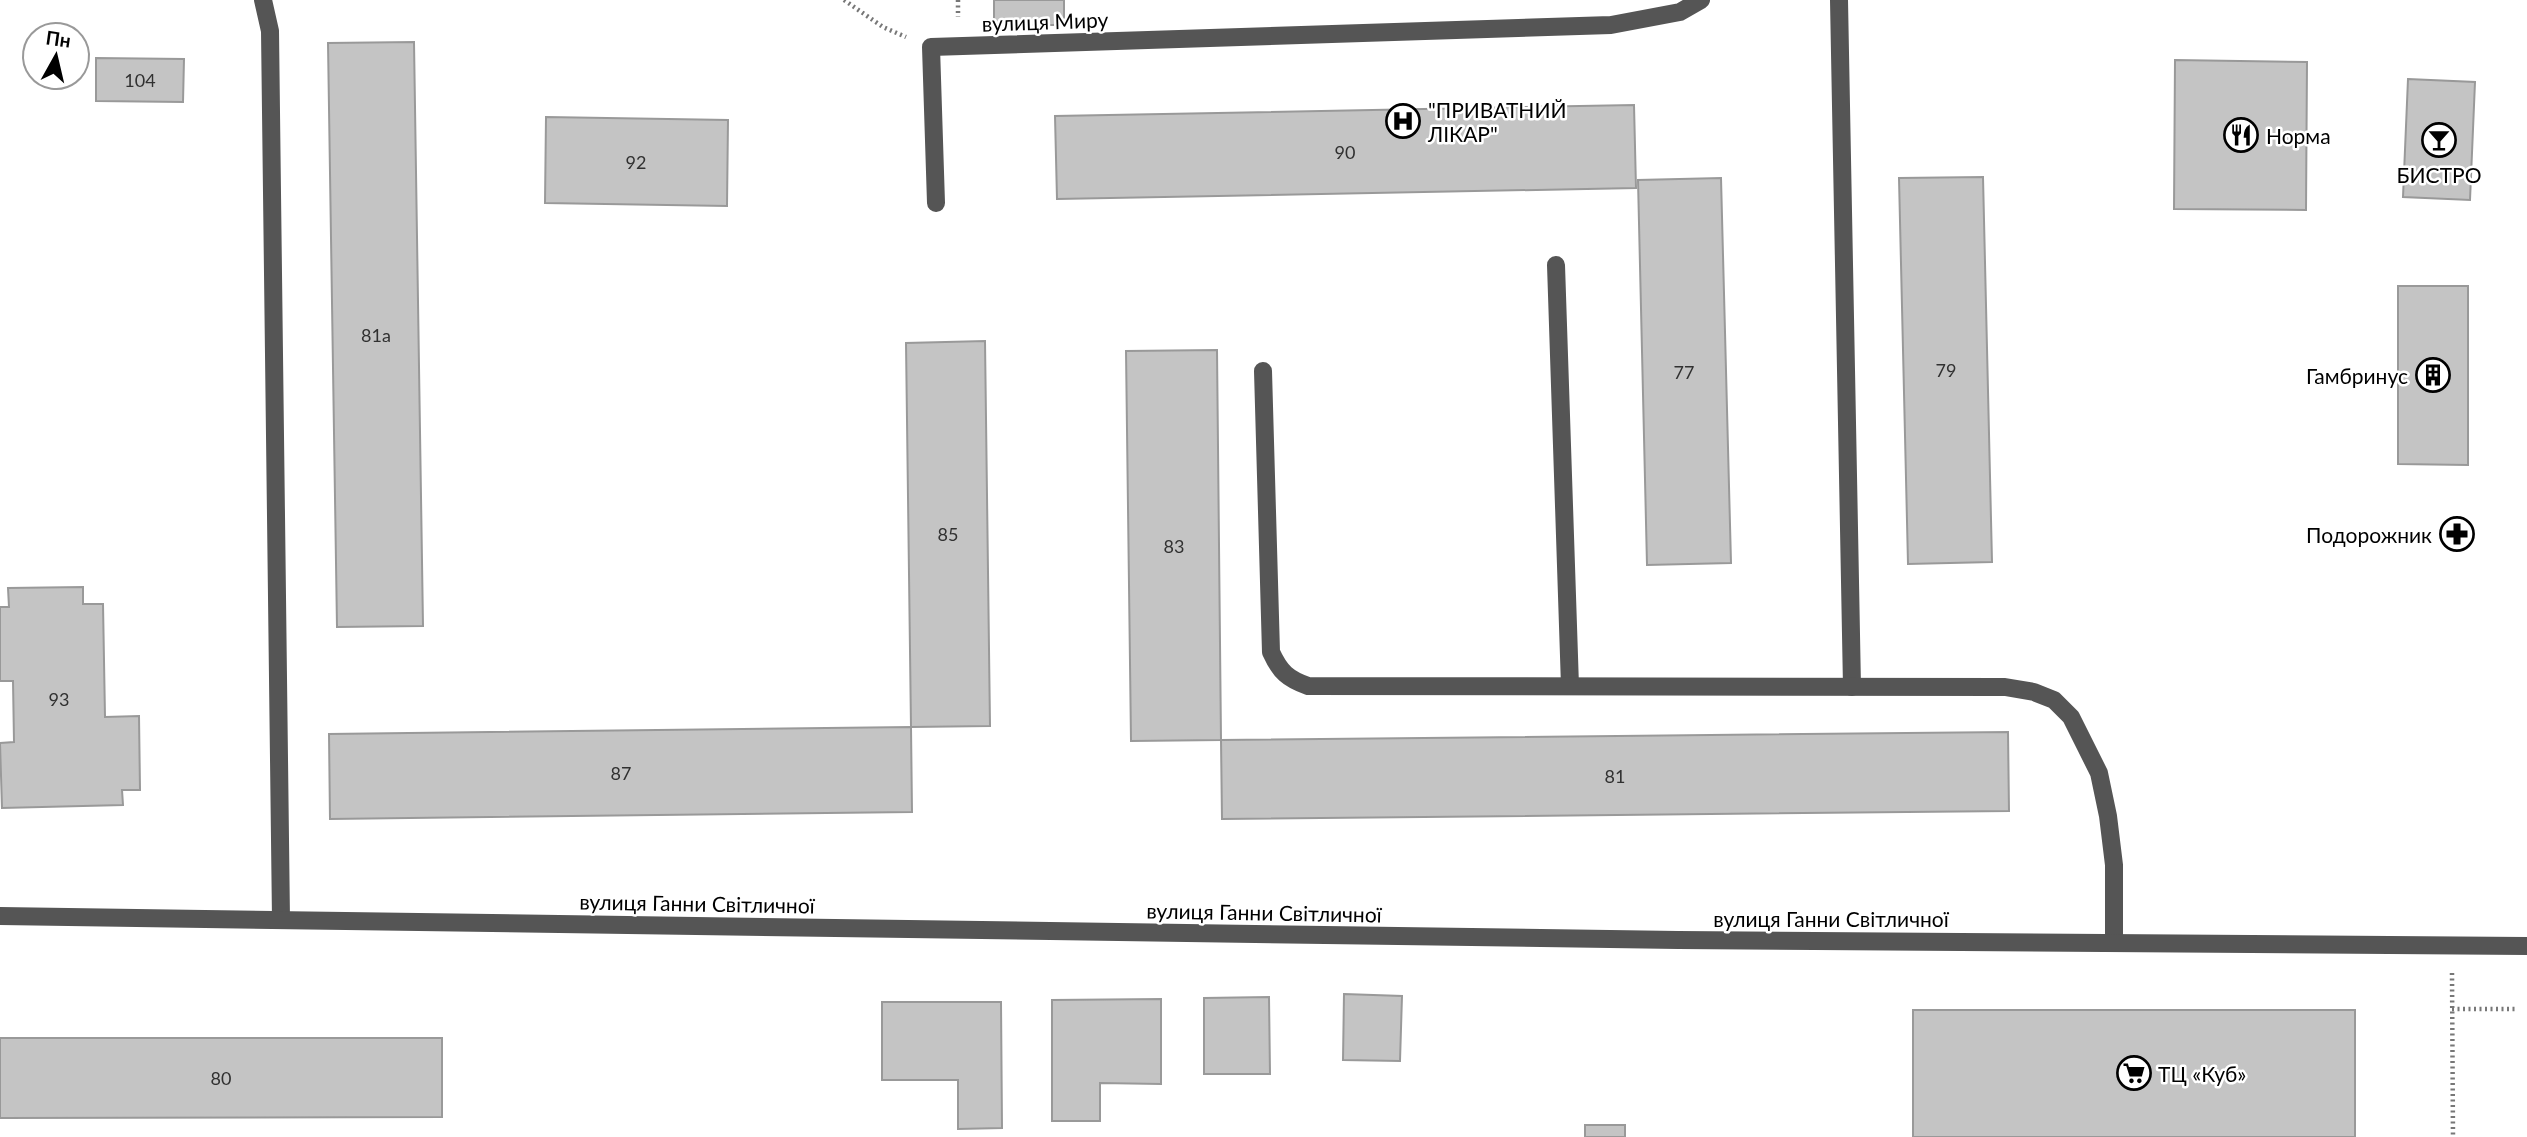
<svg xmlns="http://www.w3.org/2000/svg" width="2527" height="1137" font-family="Lato,sans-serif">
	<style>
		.building { fill: #c4c4c4; stroke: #999; stroke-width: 2 }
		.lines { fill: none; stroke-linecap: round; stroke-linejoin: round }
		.path { stroke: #777; stroke-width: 4.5; stroke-dasharray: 2 3.5; stroke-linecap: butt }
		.minor { stroke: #555; stroke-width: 18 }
		.labels { text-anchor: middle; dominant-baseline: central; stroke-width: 5; stroke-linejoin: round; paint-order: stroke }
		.number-label { font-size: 18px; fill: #313131 }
		.street-label { font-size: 21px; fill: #000; stroke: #fff }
		.poi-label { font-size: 21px; fill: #000; stroke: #fff; text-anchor: start }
	</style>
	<rect width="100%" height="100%" fill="#fff"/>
	<g class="building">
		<rect x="994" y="0" width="70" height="25"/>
		<polygon points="414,42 423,626 337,627 328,43"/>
		<polygon points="96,58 184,59 183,102 96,101"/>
		<polygon points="2175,60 2307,62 2306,210 2174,209"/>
		<polygon points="2408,79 2475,82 2470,200 2403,197"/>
		<polygon points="1634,105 1636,188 1057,199 1055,116"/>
		<polygon points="546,117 728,120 727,206 545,203"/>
		<polygon points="1983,177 1992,562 1908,564 1899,178"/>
		<polygon points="1721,178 1731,563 1647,565 1638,180"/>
		<polygon points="2398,286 2468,286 2468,465 2398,464"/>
		<polygon points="985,341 990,726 911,727 906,343"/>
		<polygon points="1217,350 1221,740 1131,741 1126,351"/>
		<polygon points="83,587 83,604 103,604 105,717 139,716 140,790 122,790 123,805 2,808 0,743 14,742 13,681 0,681 0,607 9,607 8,588"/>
		<polygon points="911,727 912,812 330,819 329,734"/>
		<polygon points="2008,732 2009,811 1222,819 1221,740"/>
		<polygon points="1344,994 1402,996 1400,1061 1343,1060"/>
		<polygon points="1269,997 1270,1074 1204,1074 1204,998"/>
		<polygon points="1161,999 1161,1084 1100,1083 1100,1121 1052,1121 1052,1000"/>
		<polygon points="882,1002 1001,1002 1002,1128 958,1129 958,1080 882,1080"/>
		<rect x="1913" y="1010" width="442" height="127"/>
		<polygon points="0,1038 442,1038 442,1117 0,1118"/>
		<rect x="1585" y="1125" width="40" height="12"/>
	</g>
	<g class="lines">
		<g class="path">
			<polyline points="844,0 883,27 906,37"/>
			<polyline points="958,0 958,17"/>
			<polyline points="2452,973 2453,1137"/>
			<polyline points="2452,1009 2518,1009"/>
		</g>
		<g class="minor">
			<polyline points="263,0 270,31 281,920"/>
			<polyline points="1839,0 1852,687"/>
			<polyline points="936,203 931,47 1611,25 1680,12 1701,0"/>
			<polyline points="1556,265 1570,686"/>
			<path d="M1263 371 1271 652C1280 672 1288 679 1308 686L2005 687 2034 692 2054 700 2071 717 2099 773 2108 816 2114 865V942"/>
			<polyline points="0,916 1678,940 2527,946"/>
		</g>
	</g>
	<defs>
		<g id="hospital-ring" transform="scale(1.75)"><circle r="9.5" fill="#fff" stroke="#000" stroke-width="1.5"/><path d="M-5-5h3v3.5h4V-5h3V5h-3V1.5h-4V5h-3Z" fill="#000"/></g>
		<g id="restaurant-ring" transform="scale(1.75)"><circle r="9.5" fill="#fff" stroke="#000" stroke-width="1.5"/><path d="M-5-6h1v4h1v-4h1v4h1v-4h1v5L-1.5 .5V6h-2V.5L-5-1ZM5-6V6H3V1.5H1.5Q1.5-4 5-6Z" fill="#000"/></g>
		<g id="bar-ring" transform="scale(1.75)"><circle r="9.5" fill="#fff" stroke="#000" stroke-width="1.5"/><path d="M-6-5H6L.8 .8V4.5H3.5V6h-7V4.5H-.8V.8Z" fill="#000"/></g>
		<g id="building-ring" transform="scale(1.75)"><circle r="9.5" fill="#fff" stroke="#000" stroke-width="1.5"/><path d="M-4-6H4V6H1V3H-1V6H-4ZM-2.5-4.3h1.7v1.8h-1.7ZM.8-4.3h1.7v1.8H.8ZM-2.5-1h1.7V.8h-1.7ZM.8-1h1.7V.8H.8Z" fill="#000"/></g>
		<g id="pharmacy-ring" transform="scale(1.75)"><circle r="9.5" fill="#fff" stroke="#000" stroke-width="1.5"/><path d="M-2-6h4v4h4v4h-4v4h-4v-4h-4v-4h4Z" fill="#000"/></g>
		<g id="supermarket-ring" transform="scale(1.75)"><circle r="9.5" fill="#fff" stroke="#000" stroke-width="1.5"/><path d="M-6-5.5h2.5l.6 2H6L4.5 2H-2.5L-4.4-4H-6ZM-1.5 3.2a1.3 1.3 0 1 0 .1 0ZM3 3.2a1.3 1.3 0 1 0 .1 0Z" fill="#000"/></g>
	</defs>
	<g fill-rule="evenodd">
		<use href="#hospital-ring" x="1403" y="121"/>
		<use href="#restaurant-ring" x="2241" y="135"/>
		<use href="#bar-ring" x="2439" y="140"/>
		<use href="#building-ring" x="2433" y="375"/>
		<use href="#pharmacy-ring" x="2457" y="534"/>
		<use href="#supermarket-ring" x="2134" y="1073"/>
	</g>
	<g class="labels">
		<g class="number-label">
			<text x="140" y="80">104</text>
			<text x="1345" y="152">90</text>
			<text x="636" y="162">92</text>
			<text x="376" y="335">81а</text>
			<text x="1946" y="370">79</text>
			<text x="1684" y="372">77</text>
			<text x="948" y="534">85</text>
			<text x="1174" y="546">83</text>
			<text x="59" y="699">93</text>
			<text x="621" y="773">87</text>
			<text x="1615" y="776">81</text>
			<text x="221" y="1078">80</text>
		</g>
		<g class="street-label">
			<text transform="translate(1045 21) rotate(-2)">вулиця Миру</text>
			<text transform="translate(697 903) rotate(1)">вулиця Ганни Світличної</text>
			<text transform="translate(1264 912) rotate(1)">вулиця Ганни Світличної</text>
			<text x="1831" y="918">вулиця Ганни Світличної</text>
		</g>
		<g class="poi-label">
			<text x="1428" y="109">"ПРИВАТНИЙ<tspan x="1428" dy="24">ЛІКАР"</tspan></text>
			<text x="2266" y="135">Норма</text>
			<text x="2439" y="174" text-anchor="middle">БИСТРО</text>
			<text x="2408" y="375" text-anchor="end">Гамбринус</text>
			<text x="2432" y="534" text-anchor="end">Подорожник</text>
			<text x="2158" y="1073">ТЦ «Куб»</text>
		</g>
	</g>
	<g transform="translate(56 56) rotate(8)"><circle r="33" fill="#ffffff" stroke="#999999" stroke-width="2"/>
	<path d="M0-5L12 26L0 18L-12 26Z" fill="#000000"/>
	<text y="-10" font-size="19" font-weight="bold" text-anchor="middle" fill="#000000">Пн</text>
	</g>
</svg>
